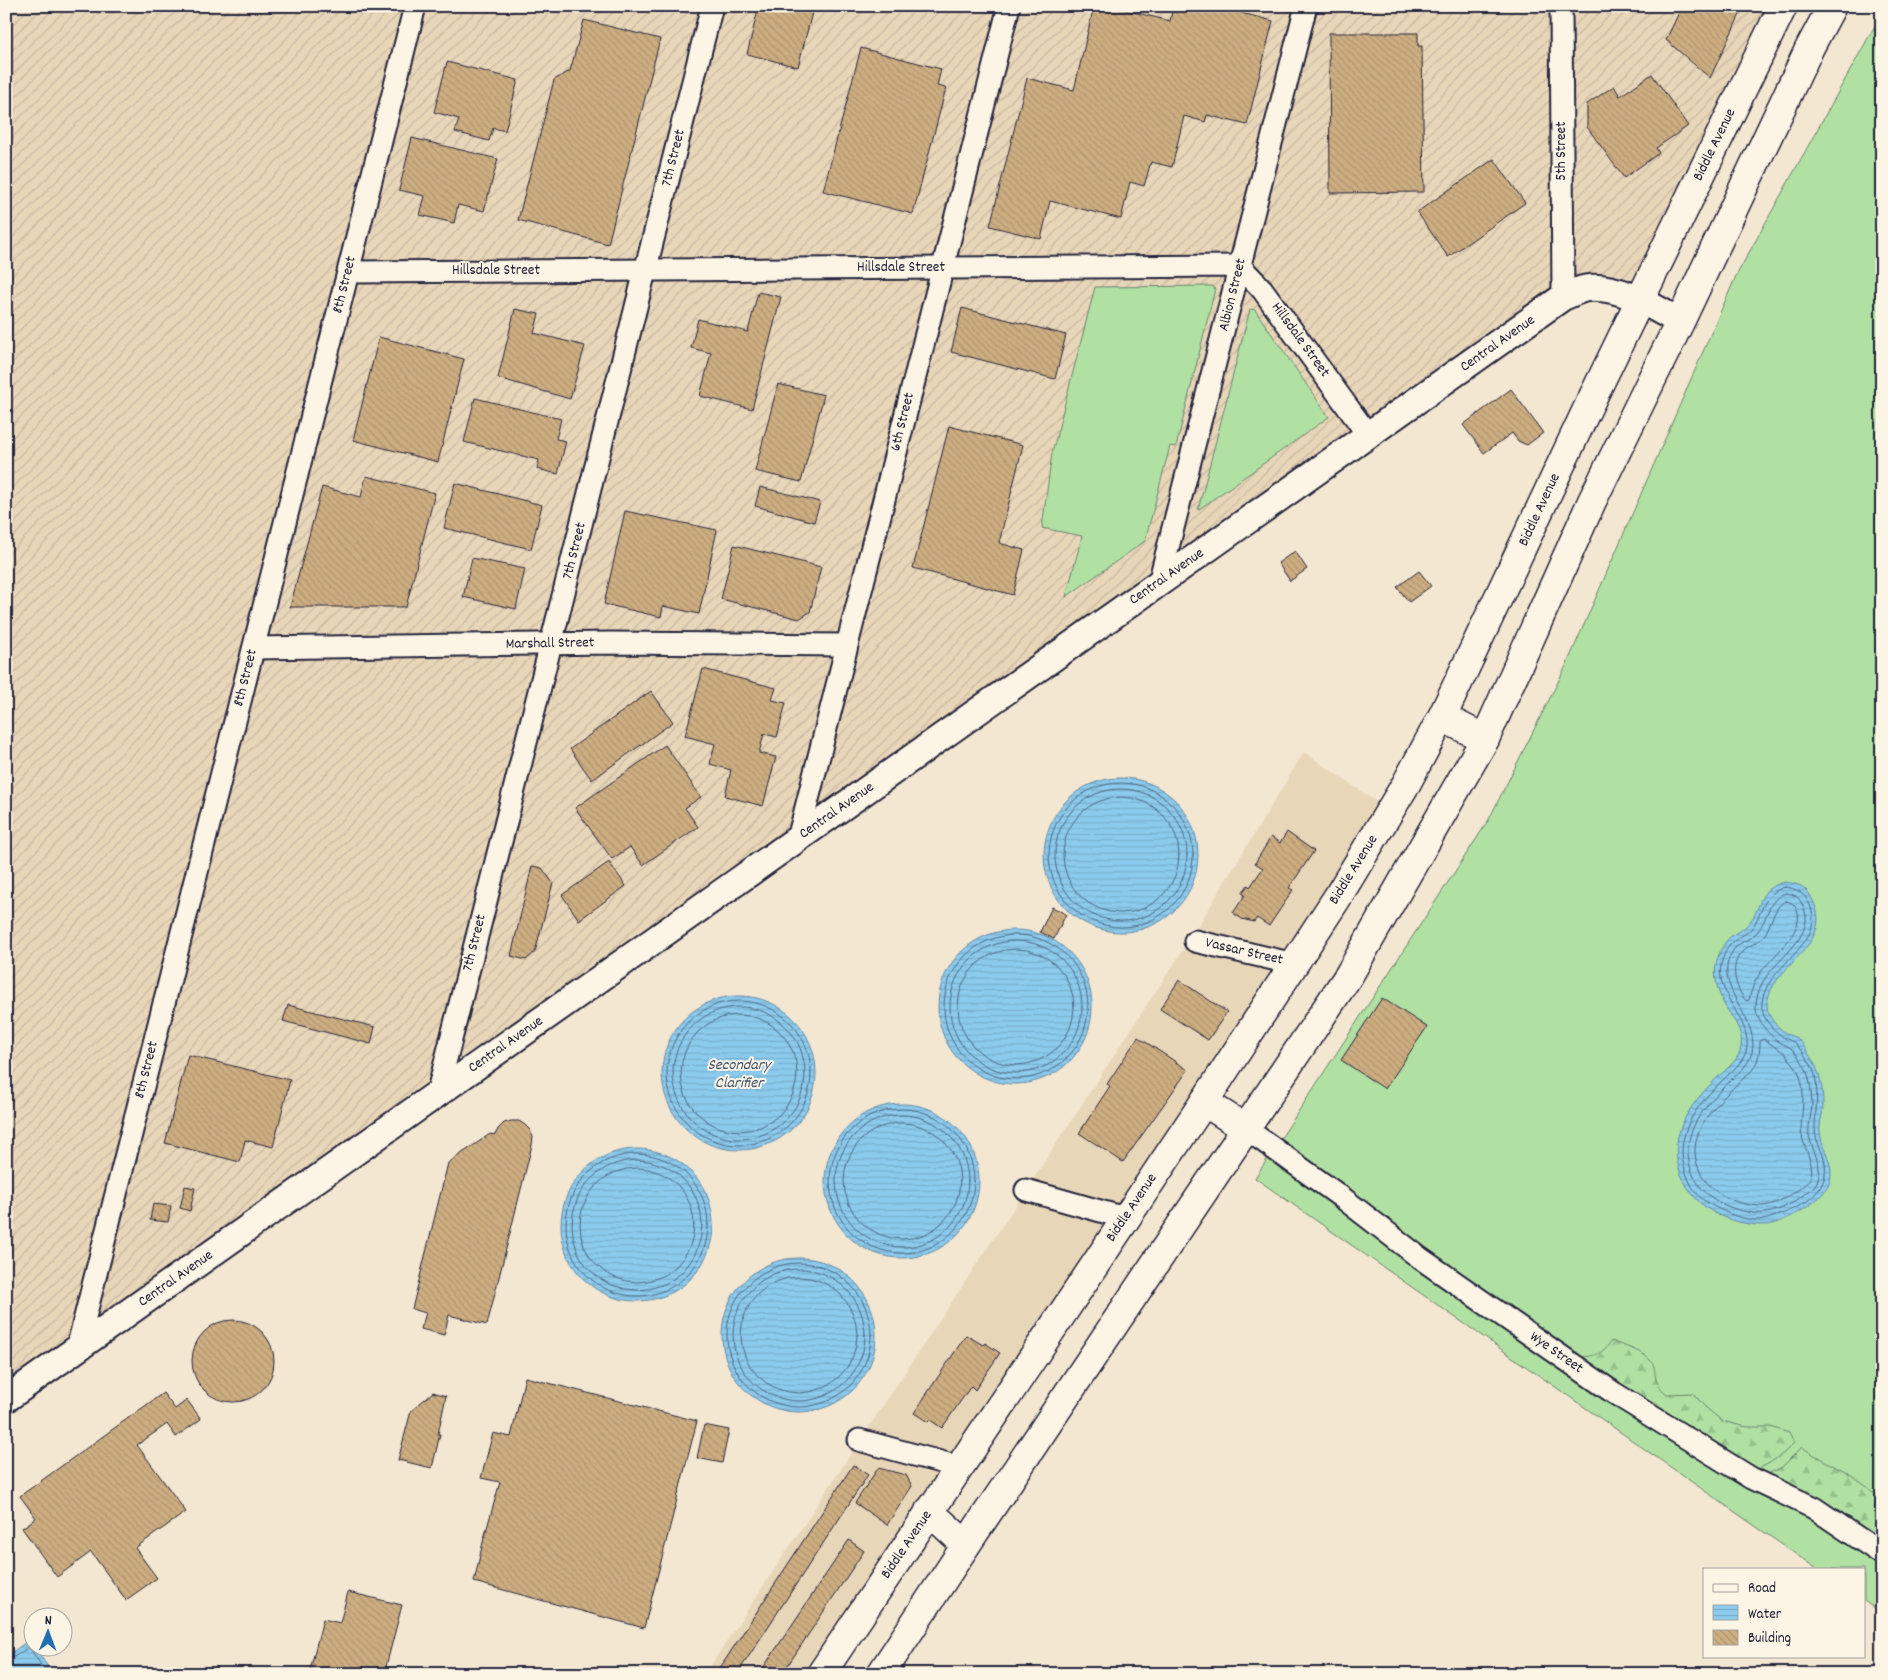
<svg xmlns="http://www.w3.org/2000/svg" width="1888" height="1680" font-family="Dekko,sans-serif">
	<style>
		.built { fill: #e8d6b9 }
		.industrial { fill: url(#industrial-furrows) }
		.grass { fill: #b0e1a2; stroke: #69826e }
		.forest { fill: url(#forest-firs); stroke: #69826e }
		.water { fill: url(#water-rules); stroke: #6287a6 }
		.lines { fill: none; stroke-linecap: round; stroke-linejoin: round }
		.shore { stroke: #4c6682; stroke-width: 1 }
		.building { fill: url(#building-back-hatch); stroke: #22223b }
		.minor-casing { stroke: #22223b; stroke-width: 25 }
		.tertiary-casing { stroke: #22223b; stroke-width: 30 }
		.secondary-casing { stroke: #22223b; stroke-width: 31 }
		.minor { stroke: #fcf5e5; stroke-width: 21 }
		.tertiary { stroke: #fcf5e5; stroke-width: 26 }
		.secondary { stroke: #fcf5e5; stroke-width: 28 }
		.labels { text-anchor: middle; dominant-baseline: central; stroke-width: 4; stroke-linejoin: round; paint-order: stroke }
		.street-label { font-size: 15px; fill: #22223b; stroke: #fcf5e5 }
		.water-label { font-size: 16px; font-style: italic; fill: #425570; stroke: #fcf5e5 }
	</style>
	<defs>
		<pattern id="industrial-furrows" width="10" height="10" patternUnits="userSpaceOnUse" patternTransform="scale(1.25)"><rect width="10" height="10" fill="#e8d6b9"/><path d="M-1 1l2-2M0 10L10 0M9 11l2-2" fill="none" stroke="#c7b7a0"/></pattern>
		<pattern id="forest-firs" width="22" height="20" patternUnits="userSpaceOnUse" patternTransform="scale(1.25)"><rect width="22" height="20" fill="#b0e1a2"/><path d="M5 1l3.5 6h-7zM16 11l3.5 6h-7z" fill="#97c18c"/></pattern>
		<pattern id="water-rules" width="6" height="5" patternUnits="userSpaceOnUse" patternTransform="scale(1.25)"><rect width="6" height="5" fill="#8ccbed"/><path d="M0 2.5h6" fill="none" stroke="#78aecc"/></pattern>
		<pattern id="building-back-hatch" width="6" height="6" patternUnits="userSpaceOnUse" patternTransform="scale(1.25)"><rect width="6" height="6" fill="#cdae81"/><path d="M-1 5l2 2M0 0l6 6M5-1l2 2" fill="none" stroke="#b09570"/></pattern>
	</defs>
	<rect width="100%" height="100%" fill="#f3e7d1"/>
	<filter id="ink" filterUnits="userSpaceOnUse"><feTurbulence type="fractalNoise" baseFrequency=".02" numOctaves="2"/><feDisplacementMap in="SourceGraphic" scale="10" xChannelSelector="R" yChannelSelector="G"/><feConvolveMatrix kernelMatrix="1 2 1 2 8 2 1 2 1" color-interpolation-filters="sRGB"/></filter>
	<g filter="url(#ink)">
		<polygon class="built" points="1304,752 1390,811 821,1674 705,1674 1026,1190 1192,936"/>
		<polygon class="industrial" points="6,6 1783,6 1641,301 1588,288 6,1399"/>
		<g class="grass">
			<polygon points="1882,13 1882,1614 1864,1601 1864,1569 1817,1569 1255,1178 1488,821 1566,666 1736,276"/>
			<polygon points="1213,286 1215,289 1176,447 1170,446 1145,541 1066,597 1082,536 1042,528 1052,453 1095,287"/>
			<polygon points="1250,309 1255,310 1329,417 1198,510"/>
		</g>
		<g class="forest">
			<path d="M1611 1341C1623 1346 1641 1350 1650 1360 1659 1368 1649 1380 1667 1394L1693 1393 1704 1406 1722 1421 1747 1427H1771L1789 1433 1794 1443C1783 1455 1771 1463 1756 1470L1602 1376 1581 1357C1595 1356 1603 1354 1611 1341Z"/>
			<path d="M1802 1447C1822 1462 1871 1481 1881 1503 1884 1509 1882 1538 1882 1546L1760 1478 1782 1467Z"/>
		</g>
		<g class="water">
			<circle cx="1121" cy="855" r="77"/>
			<path d="M1785 882C1800 884 1807 887 1813 901 1836 946 1769 966 1767 1005 1767 1017 1778 1028 1787 1034 1791 1036 1796 1037 1799 1040 1803 1044 1806 1050 1809 1055 1820 1069 1823 1088 1823 1105 1823 1114 1819 1123 1820 1132 1822 1150 1836 1165 1829 1184 1825 1194 1815 1201 1807 1207 1797 1214 1775 1226 1762 1225 1724 1224 1690 1206 1679 1168 1668 1133 1693 1101 1717 1078 1725 1070 1737 1062 1740 1051 1746 1031 1731 1018 1723 1002 1713 980 1712 963 1725 943 1731 933 1743 931 1749 923 1765 903 1755 890 1785 882Z"/>
			<circle cx="1015" cy="1007" r="77"/>
			<circle cx="739" cy="1073" r="77"/>
			<circle cx="902" cy="1181" r="77"/>
			<circle cx="637" cy="1225" r="76"/>
			<circle cx="799" cy="1335" r="77"/>
			<polygon points="29,1640 32,1648 35,1648 53,1674 6,1674 6,1653 9,1650 11,1653"/>
		</g>
		<g class="lines">
			<g class="shore">
				<circle cx="1121" cy="855" r="72"/>
				<circle cx="1121" cy="855" r="66"/>
				<circle cx="1121" cy="855" r="58"/>
				<path d="M1785 887C1796 888 1804 893 1809 903 1830 946 1759 967 1762 1008 1763 1020 1775 1032 1785 1038 1788 1040 1793 1041 1796 1044 1801 1050 1808 1059 1811 1065 1821 1083 1815 1110 1815 1129 1815 1140 1821 1148 1824 1158 1833 1194 1798 1209 1770 1218 1750 1225 1722 1212 1705 1201 1695 1194 1690 1184 1686 1173 1672 1135 1698 1103 1724 1079 1732 1071 1742 1063 1746 1052 1755 1018 1707 992 1724 955 1732 936 1747 937 1754 925 1764 908 1764 893 1785 887Z"/>
				<path d="M1786 893C1794 894 1799 897 1802 904 1819 934 1778 957 1764 980 1759 988 1756 998 1756 1007 1756 1022 1770 1036 1781 1043 1784 1045 1789 1046 1792 1049 1797 1054 1803 1063 1806 1069 1810 1077 1812 1098 1812 1106 1811 1116 1808 1125 1809 1135 1811 1149 1823 1164 1818 1179 1816 1187 1808 1192 1802 1196 1791 1205 1778 1211 1765 1213 1759 1214 1753 1213 1748 1212 1720 1207 1695 1192 1689 1162 1682 1127 1710 1101 1733 1078 1741 1071 1749 1064 1752 1052 1760 1015 1707 984 1735 948 1741 941 1752 939 1758 931 1768 918 1768 898 1786 893Z"/>
				<path d="M1786 901C1792 902 1795 905 1797 910 1806 932 1769 958 1759 975 1754 982 1751 991 1749 1000L1746 1001C1735 988 1729 965 1742 952 1748 945 1758 943 1764 936 1771 926 1774 905 1786 901Z"/>
				<circle cx="1016" cy="1007" r="72"/>
				<circle cx="1016" cy="1007" r="66"/>
				<circle cx="1016" cy="1007" r="58"/>
				<circle cx="739" cy="1073" r="72"/>
				<circle cx="739" cy="1073" r="66"/>
				<circle cx="739" cy="1073" r="58"/>
				<path d="M1764 1039C1771 1045 1779 1049 1786 1054 1788 1056 1790 1061 1793 1063 1808 1084 1802 1105 1801 1129 1801 1144 1815 1163 1811 1176 1809 1182 1803 1186 1798 1190 1788 1197 1773 1206 1761 1206 1729 1205 1696 1186 1695 1151 1695 1124 1718 1103 1736 1085 1742 1080 1748 1075 1753 1069 1759 1060 1760 1051 1760 1041Z"/>
				<circle cx="902" cy="1181" r="72"/>
				<circle cx="902" cy="1181" r="66"/>
				<circle cx="902" cy="1181" r="58"/>
				<circle cx="637" cy="1225" r="71"/>
				<circle cx="637" cy="1225" r="65"/>
				<circle cx="637" cy="1225" r="57"/>
				<circle cx="799" cy="1335" r="72"/>
				<circle cx="799" cy="1335" r="66"/>
				<circle cx="799" cy="1335" r="58"/>
				<polyline points="6,1656 14,1657 29,1647 47,1674"/>
			</g>
		</g>
		<g class="building">
			<polygon points="759,6 802,6 813,9 798,67 747,54"/>
			<polygon points="1094,6 1109,6 1170,21 1173,6 1214,6 1273,21 1247,125 1207,115 1205,122 1184,116 1172,167 1151,162 1144,186 1130,182 1121,219 1050,201 1041,239 990,226 1027,78 1074,90"/>
			<polygon points="1682,6 1744,6 1710,78 1666,40"/>
			<polygon points="584,20 660,39 608,244 518,220 554,80 570,71"/>
			<polygon points="1329,33 1418,33 1418,46 1422,46 1424,192 1330,193"/>
			<polygon points="861,48 941,69 937,86 946,88 913,214 823,191"/>
			<polygon points="447,62 518,80 505,131 493,128 489,141 455,132 459,119 434,112"/>
			<polygon points="1652,74 1688,126 1656,148 1659,153 1624,178 1587,127 1587,104 1614,86 1620,96"/>
			<polygon points="412,138 498,159 484,211 458,205 454,223 420,215 425,196 399,190"/>
			<polygon points="1494,159 1525,203 1448,257 1417,212"/>
			<polygon points="758,292 781,297 752,409 700,396 711,353 691,348 698,319 748,332"/>
			<polygon points="962,308 1066,335 1055,379 951,352"/>
			<polygon points="515,309 539,314 534,333 585,346 570,399 498,378"/>
			<polygon points="379,337 464,359 438,462 353,440"/>
			<polygon points="778,384 824,395 801,482 755,471"/>
			<polygon points="1511,389 1543,433 1527,445 1518,441 1512,433 1484,453 1463,425"/>
			<polygon points="475,398 561,419 556,439 566,441 558,474 537,469 539,460 464,442"/>
			<polygon points="949,426 1023,445 999,543 1024,550 1013,595 913,568"/>
			<polygon points="366,476 435,493 406,607 290,607 322,487 361,497"/>
			<polygon points="455,483 542,505 531,549 444,528"/>
			<polygon points="760,487 820,502 814,522 755,506"/>
			<polygon points="625,511 717,530 699,614 663,606 661,617 604,604"/>
			<polygon points="734,545 821,567 810,612 799,619 721,599"/>
			<polygon points="1295,551 1307,569 1290,581 1278,563"/>
			<polygon points="472,558 525,569 516,609 463,597"/>
			<polygon points="1419,571 1431,586 1409,602 1397,587"/>
			<polygon points="703,669 776,688 772,700 786,703 777,737 764,734 759,753 776,757 763,806 725,796 731,770 710,764 715,744 685,736"/>
			<polygon points="651,691 673,722 592,780 570,749"/>
			<polygon points="665,745 701,797 685,808 698,827 643,865 630,847 612,859 575,808"/>
			<polygon points="1287,832 1314,851 1289,888 1293,890 1269,926 1257,918 1254,922 1242,919 1233,913 1245,895 1242,893 1248,885 1250,887 1263,868 1255,863 1271,837 1280,843"/>
			<polygon points="609,862 626,886 579,920 562,895"/>
			<polygon points="532,866 542,868 553,883 535,952 526,960 511,956"/>
			<polygon points="1052,907 1066,914 1054,939 1040,932"/>
			<polygon points="1179,980 1227,1012 1208,1040 1160,1009"/>
			<polygon points="1382,998 1427,1027 1385,1089 1341,1060"/>
			<polygon points="288,1005 375,1027 371,1044 283,1021"/>
			<polygon points="1138,1037 1188,1070 1123,1162 1079,1133 1110,1086 1107,1084"/>
			<polygon points="188,1055 290,1080 273,1147 245,1140 240,1162 165,1143"/>
			<polygon points="511,1121 519,1121 525,1125 530,1130 533,1137 532,1145 487,1325 449,1315 444,1335 421,1329 426,1313 412,1309 448,1163 490,1134 495,1135 498,1129 504,1123"/>
			<polygon points="185,1186 195,1188 190,1211 180,1208"/>
			<polygon points="153,1204 171,1206 168,1222 150,1220"/>
			<circle cx="233" cy="1361" r="41"/>
			<polygon points="966,1335 983,1345 985,1343 1000,1353 975,1390 971,1386 942,1428 930,1420 928,1422 914,1413"/>
			<polygon points="525,1377 697,1421 644,1628 474,1582 483,1542 500,1482 481,1478 493,1433 511,1437"/>
			<polygon points="433,1392 446,1396 438,1434 440,1434 432,1468 398,1460 411,1411"/>
			<polygon points="163,1393 175,1409 187,1400 201,1419 176,1437 167,1424 137,1445 186,1512 135,1548 157,1578 126,1600 91,1552 57,1577 22,1528 36,1518 20,1496"/>
			<polygon points="704,1425 729,1430 722,1463 697,1458"/>
			<polygon points="853,1465 868,1475 737,1674 716,1674"/>
			<polygon points="878,1468 906,1475 912,1486 887,1525 855,1503"/>
			<polygon points="849,1540 864,1551 782,1674 759,1674"/>
			<polygon points="348,1592 402,1605 384,1674 309,1674 323,1619 340,1623"/>
		</g>
		<g class="lines">
			<g class="minor-casing">
				<g id="minor">
					<polyline points="1561,6 1563,297"/>
					<polyline points="349,272 1240,266 1262,289 1368,435"/>
					<polyline points="1159,583 1306,6"/>
					<polyline points="254,648 610,643 847,645"/>
					<polyline points="798,839 1009,6"/>
					<polyline points="1195,941 1294,964"/>
					<polyline points="437,1095 712,6"/>
					<polyline points="1245,1128 1344,1199 1420,1258 1614,1393 1751,1478 1814,1508 1882,1554"/>
					<polyline points="1026,1190 1125,1218"/>
					<polyline points="77,1349 415,6"/>
					<polyline points="859,1440 959,1467"/>
				</g>
			</g>
			<g class="tertiary-casing">
				<path id="tertiary" d="M6 1399 1563 297C1571 294 1581 288 1589 288 1622 286 1653 307 1680 322"/>
			</g>
			<g class="secondary-casing">
				<g id="secondary">
					<polyline points="1442,717 1485,739"/>
					<polyline points="1204,1102 1245,1128"/>
					<polyline points="929,1511 966,1545"/>
					<polyline points="821,1674 1204,1102 1337,898 1406,784 1442,717 1590,403 1783,6"/>
					<polyline points="881,1674 966,1545 1349,975 1485,739 1592,501 1680,322 1810,47 1832,6"/>
				</g>
			</g>
			<use href="#minor" class="minor"/>
			<use href="#tertiary" class="tertiary"/>
			<use href="#secondary" class="secondary"/>
		</g>
	</g>
	<g class="labels">
		<g class="street-label">
			<text transform="translate(1715 145) rotate(-64)">Biddle Avenue</text>
			<text transform="translate(1562 151) rotate(-90)">5th Street</text>
			<text transform="translate(674 158) rotate(-76)">7th Street</text>
			<text x="901" y="268">Hillsdale Street</text>
			<text x="496" y="271">Hillsdale Street</text>
			<text transform="translate(345 285) rotate(-76)">8th Street</text>
			<text transform="translate(1233 295) rotate(-76)">Albion Street</text>
			<text transform="translate(1300 340) rotate(54)">Hillsdale Street</text>
			<text transform="translate(1498 344) rotate(-35)">Central Avenue</text>
			<text transform="translate(903 422) rotate(-76)">6th Street</text>
			<text transform="translate(1540 510) rotate(-65)">Biddle Avenue</text>
			<text transform="translate(575 551) rotate(-76)">7th Street</text>
			<text transform="translate(1167 577) rotate(-35)">Central Avenue</text>
			<text transform="translate(550 644) rotate(-1)">Marshall Street</text>
			<text transform="translate(246 678) rotate(-76)">8th Street</text>
			<text transform="translate(837 811) rotate(-35)">Central Avenue</text>
			<text transform="translate(1354 870) rotate(-58)">Biddle Avenue</text>
			<text transform="translate(475 943) rotate(-76)">7th Street</text>
			<text transform="translate(1244 952) rotate(13)">Vassar Street</text>
			<text transform="translate(506 1045) rotate(-35)">Central Avenue</text>
			<text transform="translate(147 1070) rotate(-76)">8th Street</text>
			<text transform="translate(1132 1208) rotate(-56)">Biddle Avenue</text>
			<text transform="translate(176 1279) rotate(-35)">Central Avenue</text>
			<text transform="translate(1556 1353) rotate(35)">Wye Street</text>
			<text transform="translate(907 1545) rotate(-56)">Biddle Avenue</text>
		</g>
		<g class="water-label">
			<text x="739" y="1065">Secondary<tspan x="739" dy="18">Clarifier</tspan></text>
		</g>
	</g>
	<rect width="1888" height="1680" fill="none" stroke="#fcf5e5" stroke-width="25"/>
	<rect x="12" y="12" width="1863" height="1655" fill="none" stroke="#22223b" stroke-width="2" filter="url(#ink)"/>
	<rect x="1703" y="1568" width="162" height="90" fill="#fcf5e5" stroke="#a5a1a1"/>
	<rect x="1713" y="1584" width="25" height="8" fill="#fcf5e5" stroke="#a5a1a1"/>
	<text x="1748" y="1592" font-size="15" fill="#22223b">Road</text>
	<rect x="1713" y="1605" width="25" height="15" fill="url(#water-rules)" stroke="#a5a1a1"/>
	<text x="1748" y="1618" font-size="15" fill="#22223b">Water</text>
	<rect x="1713" y="1630" width="25" height="15" fill="url(#building-back-hatch)" stroke="#a5a1a1"/>
	<text x="1748" y="1642" font-size="15" fill="#22223b">Building</text>
	<g transform="translate(48 1632) rotate(1)"><circle r="24" fill="#fcf5e5" stroke="#a5a1a1"/>
	<path d="M0-4L9 19L0 12L-9 19Z" fill="#1f6fb2"/>
	<text y="-8" font-size="14" font-weight="bold" text-anchor="middle" fill="#22223b">N</text>
	</g>
</svg>
